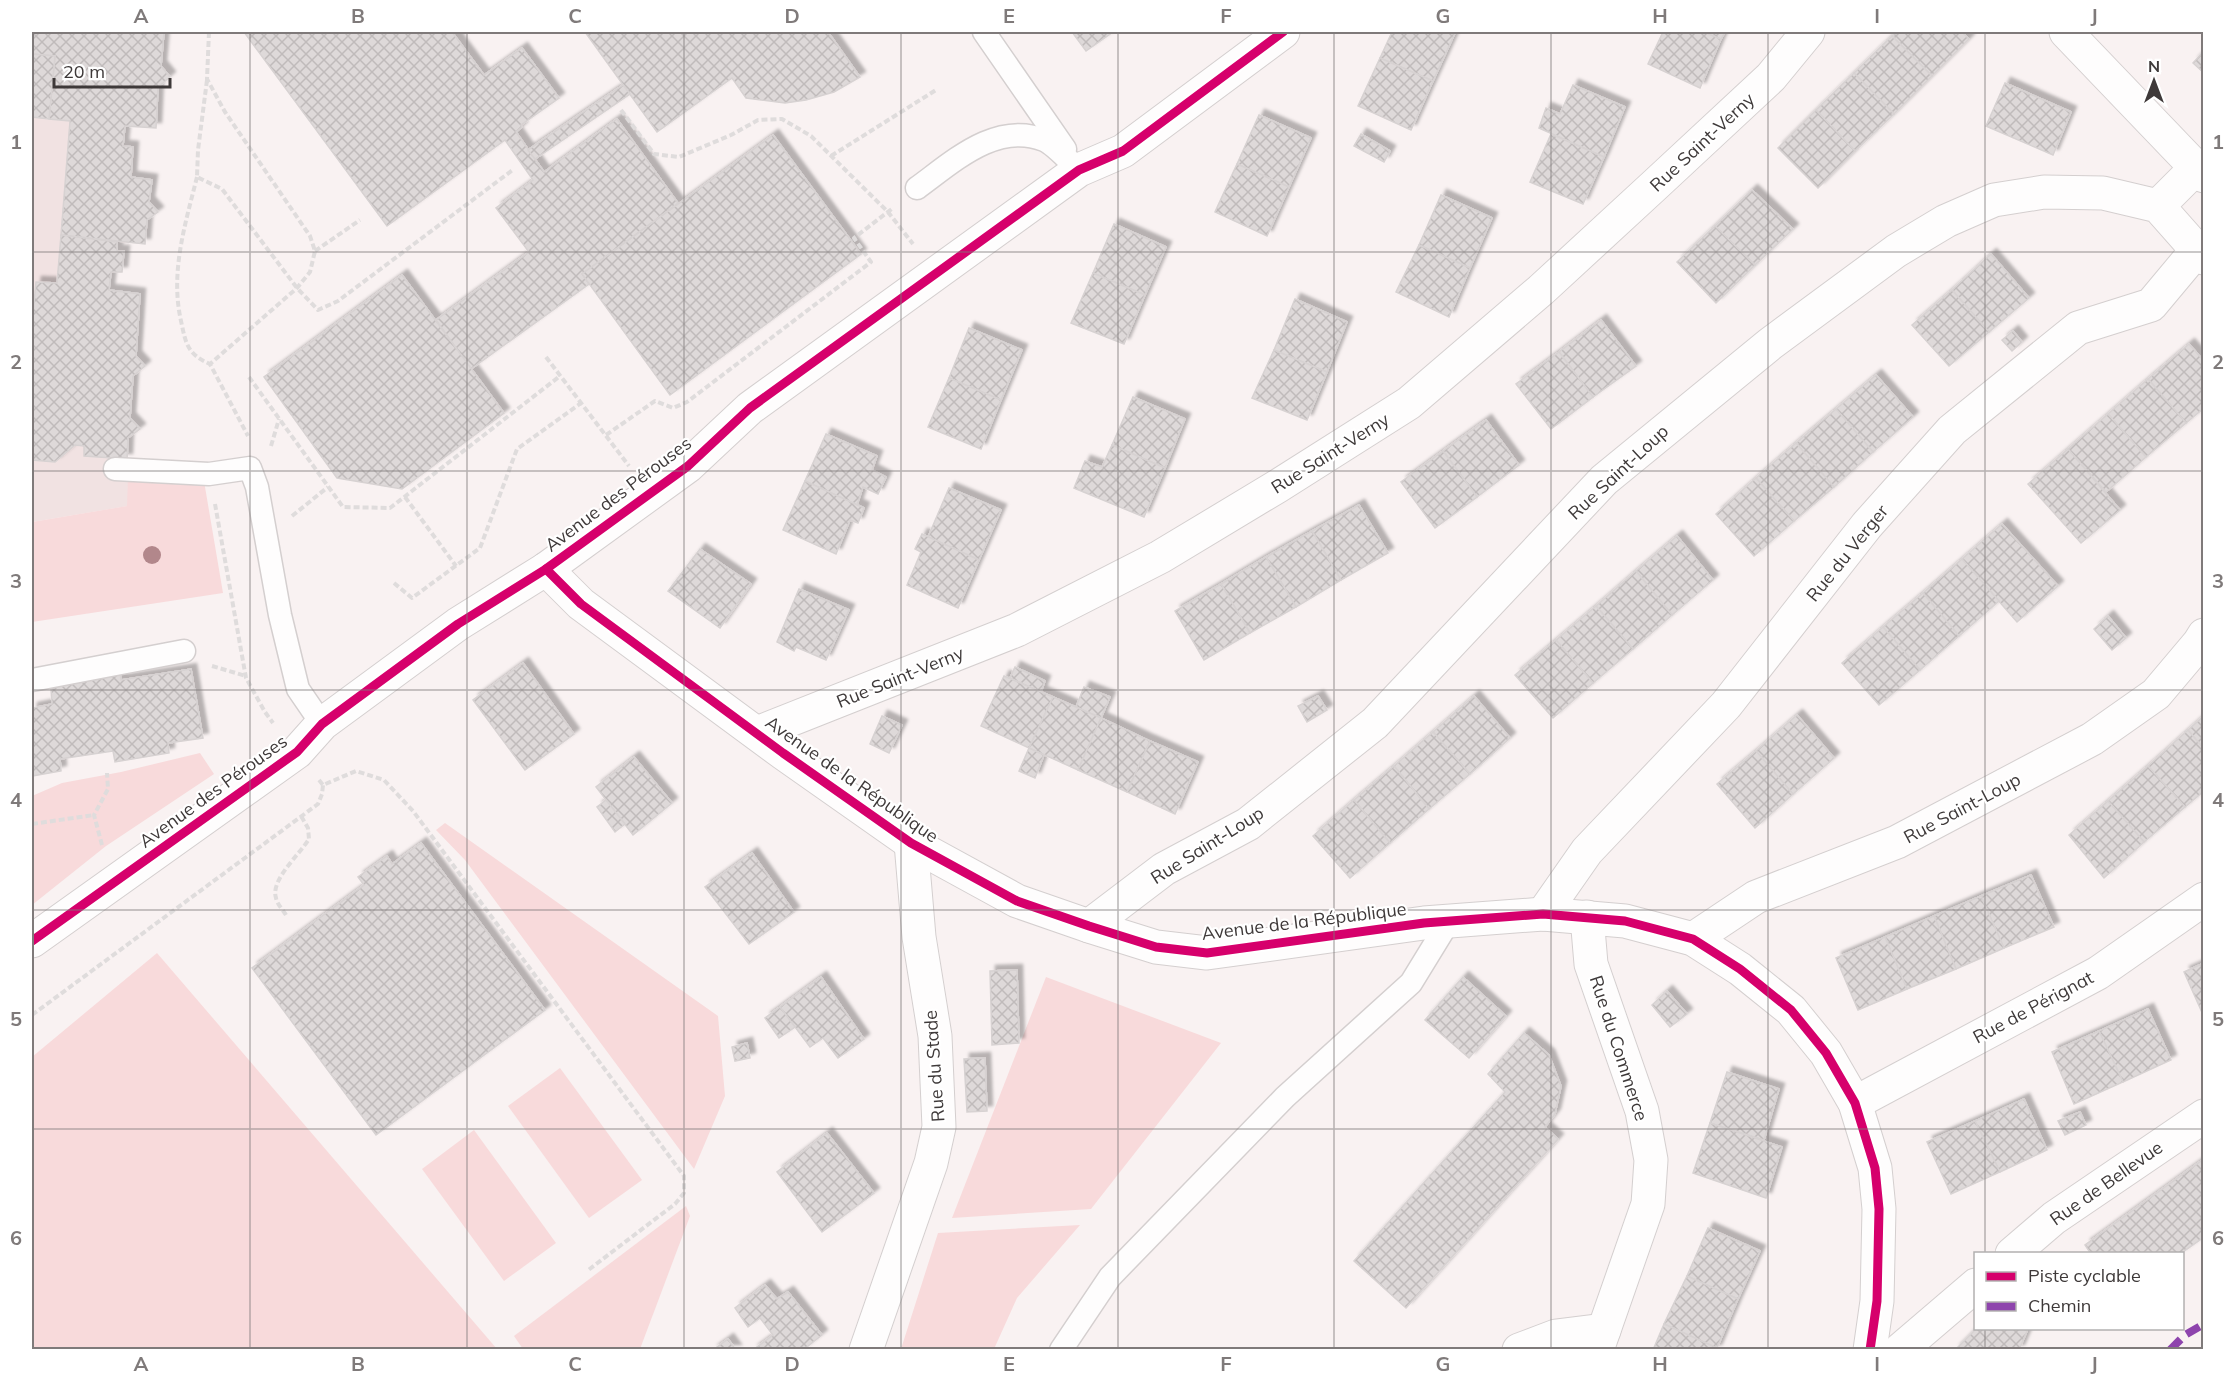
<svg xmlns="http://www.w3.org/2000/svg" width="2235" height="1381" font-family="Mulish,sans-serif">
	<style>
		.built { fill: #f1e2e2 }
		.grass { fill: #f8dadb }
		.building { fill: url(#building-cross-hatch); stroke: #d7d2d2; stroke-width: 1.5; filter: url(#shadow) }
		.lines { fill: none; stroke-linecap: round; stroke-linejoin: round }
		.service-casing { stroke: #d4cfcf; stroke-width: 25 }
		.minor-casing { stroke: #d4cfcf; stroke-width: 35 }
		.path { stroke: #dfdcdc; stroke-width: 4; stroke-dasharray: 6 3; stroke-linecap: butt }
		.service { stroke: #fefdfd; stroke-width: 22 }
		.minor { stroke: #fefdfd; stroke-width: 33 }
		.quiet { stroke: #8e44ad; stroke-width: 8; stroke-dasharray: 15 8; stroke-linecap: butt }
		.cycleway-casing { stroke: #fff; stroke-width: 13 }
		.cycleway { stroke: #d6006c; stroke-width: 9 }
		.tree { fill: #b2878b }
		.grid { fill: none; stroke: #7f7a7a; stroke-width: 1.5; stroke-opacity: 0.55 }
		.labels { text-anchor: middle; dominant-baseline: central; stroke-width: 4.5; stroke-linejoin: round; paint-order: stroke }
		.street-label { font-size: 18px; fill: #3e3939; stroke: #fff }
		.neatline { fill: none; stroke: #7f7a7a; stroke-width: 2 }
		.grid-label { font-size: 20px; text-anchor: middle; font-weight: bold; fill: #7f7a7a }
	</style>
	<defs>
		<pattern id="building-cross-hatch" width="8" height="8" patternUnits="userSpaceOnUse" patternTransform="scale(1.5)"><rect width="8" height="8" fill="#ded9d9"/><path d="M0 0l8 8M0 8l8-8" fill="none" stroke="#c0bbbb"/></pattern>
		<filter id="shadow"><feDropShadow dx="5.5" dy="-5.5" stdDeviation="1.5" flood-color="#0004"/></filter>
	</defs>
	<rect width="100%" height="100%" fill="#f9f2f2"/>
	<polygon class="built" points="32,32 164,32 161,66 170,77 158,87 156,128 125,126 123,145 133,147 131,177 152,180 149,202 158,212 147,220 145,244 117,242 117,250 124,251 122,272 111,273 109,290 140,294 136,356 145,366 133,376 130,418 140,429 128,439 128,506 32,522"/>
	<g class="grass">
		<polygon points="128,478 204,481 223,593 32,622 32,522 127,506"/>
		<polygon points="200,753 214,774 106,846 32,905 32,796 62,783 121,772"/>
		<polygon points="445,823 718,1016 725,1096 694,1169 465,860 436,830"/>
		<polygon points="157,953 497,1349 32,1349 32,1057"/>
		<polygon points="1046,977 1221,1043 1091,1209 952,1218"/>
		<polygon points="560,1068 642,1180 589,1218 508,1106"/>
		<polygon points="474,1130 556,1243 504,1281 422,1169"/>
		<polygon points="686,1206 690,1216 640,1349 523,1349 514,1336"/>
		<polygon points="1080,1225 1017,1298 994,1349 901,1349 938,1233"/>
	</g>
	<g class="building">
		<polygon points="32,32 164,32 161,66 170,77 158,87 156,128 125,126 123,146 133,147 131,177 152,180 149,202 158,212 147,220 145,244 61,235 70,121 49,119 55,56 32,54"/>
		<polygon points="244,32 452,32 484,75 522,48 559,98 521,125 522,127 516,132 544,172 617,119 678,203 582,274 589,284 471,369 436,320 529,252 496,208 533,180 505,140 387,226"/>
		<polygon points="585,32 828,32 860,77 834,92 806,100 785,103 746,98 732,78 657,132"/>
		<polygon points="1072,32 1113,32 1086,51"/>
		<polygon points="1392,32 1455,33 1433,81 1380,58"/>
		<polygon points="1663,32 1704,32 1721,39 1700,88 1648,64"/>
		<polygon points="1704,32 1725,32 1721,39"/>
		<polygon points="1896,32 1962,32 1969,39 1932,76 1892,36"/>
		<polygon points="1892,36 1932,76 1894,114 1854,73"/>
		<polygon points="2204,51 2204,73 2193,63"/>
		<polygon points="32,54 55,56 49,119 32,117"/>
		<polygon points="1380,58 1433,81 1411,130 1358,106"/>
		<polygon points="1854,73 1894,114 1855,151 1816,110"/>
		<polygon points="2005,83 2071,112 2053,155 1986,126"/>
		<polygon points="623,85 630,94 535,159 528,150"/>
		<polygon points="1573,85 1625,107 1604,157 1539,128 1546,108 1560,114"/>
		<polygon points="1816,110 1855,151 1818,188 1778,148"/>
		<polygon points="1259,115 1311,138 1289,187 1237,164"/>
		<polygon points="1361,134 1390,151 1384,162 1354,146"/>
		<polygon points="1551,134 1604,157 1583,204 1530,182"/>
		<polygon points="773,135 861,254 670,395 582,274"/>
		<polygon points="1237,164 1289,187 1267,236 1215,212"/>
		<polygon points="1752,190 1793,229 1755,265 1715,226"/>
		<polygon points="1441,195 1492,218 1470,268 1419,245"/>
		<polygon points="1114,224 1166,247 1145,295 1093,273"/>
		<polygon points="1715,226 1755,265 1716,303 1677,262"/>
		<polygon points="61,235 117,242 117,251 124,251 122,272 111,272 109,290 140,294 136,356 145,366 133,376 130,418 140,429 128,438 127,459 84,456 84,446 75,445 55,462 32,460 32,324 36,282 57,283"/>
		<polygon points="1419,245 1470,268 1449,317 1396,292"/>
		<polygon points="1991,254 2029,298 1989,332 1952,290"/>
		<polygon points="1093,273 1145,295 1124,344 1071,323"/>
		<polygon points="402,275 504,413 402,489 337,478 264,377"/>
		<polygon points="1952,290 1989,332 1949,366 1912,325"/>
		<polygon points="1295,299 1347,322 1327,372 1274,350"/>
		<polygon points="1601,320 1636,366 1593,397 1559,352"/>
		<polygon points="969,328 1022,350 1001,400 949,378"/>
		<polygon points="2013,331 2022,342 2012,351 2002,340"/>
		<polygon points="2189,344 2204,361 2204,408 2186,423 2148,379"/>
		<polygon points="1274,350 1327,372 1307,420 1252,398"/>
		<polygon points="1559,352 1593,397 1551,429 1516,384"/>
		<polygon points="1876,375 1913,417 1873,452 1836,409"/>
		<polygon points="949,378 1001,400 981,449 928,427"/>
		<polygon points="2148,379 2186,423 2146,457 2108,414"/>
		<polygon points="1133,397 1185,419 1165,468 1112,445"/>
		<polygon points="1836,409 1873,452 1834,487 1796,443"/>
		<polygon points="2108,414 2146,457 2106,492 2068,449"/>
		<polygon points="1486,420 1519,465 1477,497 1443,451"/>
		<polygon points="826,434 877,456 872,470 886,477 878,494 863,487 857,505 805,481"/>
		<polygon points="1796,443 1834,487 1794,521 1756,478"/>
		<polygon points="1112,445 1165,468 1144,517 1074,488 1085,461 1102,467"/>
		<polygon points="2068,449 2120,510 2081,543 2028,484"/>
		<polygon points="1443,451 1477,497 1435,528 1401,482"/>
		<polygon points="1756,478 1794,521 1754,556 1716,514"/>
		<polygon points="805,481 864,508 858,523 850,520 836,554 783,530"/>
		<polygon points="949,488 1001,510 979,560 928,537"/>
		<polygon points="1359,505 1388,553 1341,580 1312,531"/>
		<polygon points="2002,524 2058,586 2017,622 1962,559"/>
		<polygon points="1312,531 1341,580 1296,607 1266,557"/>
		<polygon points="922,534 979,560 958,608 907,585 921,552 915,549"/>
		<polygon points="1677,536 1713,580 1672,615 1636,571"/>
		<polygon points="700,549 751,584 720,628 668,591"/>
		<polygon points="1266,557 1296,607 1250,633 1221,584"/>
		<polygon points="1962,559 1999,601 1959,636 1923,593"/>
		<polygon points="1636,571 1672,615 1633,649 1596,606"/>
		<polygon points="1221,584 1250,633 1204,660 1175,611"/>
		<polygon points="799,589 849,610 826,660 796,647 794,651 777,642"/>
		<polygon points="1923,593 1959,636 1920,670 1883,627"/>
		<polygon points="1596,606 1633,649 1593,683 1556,640"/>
		<polygon points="2108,616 2126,638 2112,650 2094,629"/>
		<polygon points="1883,627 1920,670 1879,705 1842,663"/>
		<polygon points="1556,640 1593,683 1553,718 1515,675"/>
		<polygon points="119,661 121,680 191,669 203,738 168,743 169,753 115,762 113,751 60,759 61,771 32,776 32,708 52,704 51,688 85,681 83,667"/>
		<polygon points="523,663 574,734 525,770 473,700"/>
		<polygon points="1015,667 1045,681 1041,692 1010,678"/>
		<polygon points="1004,676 1053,697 1029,748 981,726"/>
		<polygon points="1084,687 1110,697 1101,718 1076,707"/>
		<polygon points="1318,696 1327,710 1307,722 1298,706"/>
		<polygon points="1474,696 1510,738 1470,774 1433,732"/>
		<polygon points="1053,697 1101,718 1078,770 1029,748"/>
		<polygon points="1797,715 1834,758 1793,794 1756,751"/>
		<polygon points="882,716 902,725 889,753 870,744"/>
		<polygon points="2204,716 2204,749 2188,730"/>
		<polygon points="1101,718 1150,741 1127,792 1078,770"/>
		<polygon points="2188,730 2204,749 2204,791 2185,807 2148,766"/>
		<polygon points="1433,732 1470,774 1429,809 1394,766"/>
		<polygon points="1150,741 1198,762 1175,814 1127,792"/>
		<polygon points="1029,748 1044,755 1035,778 1019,771"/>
		<polygon points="1756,751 1793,794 1755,828 1717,784"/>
		<polygon points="634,757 672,803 633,835 596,787"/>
		<polygon points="1394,766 1429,809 1390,843 1354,800"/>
		<polygon points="2148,766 2185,807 2144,842 2108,801"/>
		<polygon points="606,800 625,824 615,832 597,807"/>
		<polygon points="1354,800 1390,843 1350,878 1313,836"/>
		<polygon points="2108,801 2144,842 2104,878 2069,835"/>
		<polygon points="421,843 545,1010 376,1135 252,968 364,885 358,877 387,856 392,864"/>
		<polygon points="752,853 794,912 749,944 705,887"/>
		<polygon points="2031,875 2054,927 2004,948 1981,896"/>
		<polygon points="1981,896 2004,948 1956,969 1934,916"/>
		<polygon points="1934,916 1956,969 1907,989 1885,937"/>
		<polygon points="1885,937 1907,989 1858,1010 1836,958"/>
		<polygon points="2204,963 2204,1017 2184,972"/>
		<polygon points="1017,970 1019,1043 992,1045 990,971"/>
		<polygon points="821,977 864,1039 838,1058 823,1038 810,1047 780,1007"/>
		<polygon points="1463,977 1506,1016 1469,1058 1425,1020"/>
		<polygon points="1667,991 1687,1014 1670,1027 1652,1005"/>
		<polygon points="780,1007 795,1027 779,1038 765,1018"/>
		<polygon points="2148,1009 2171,1060 2123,1082 2099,1031"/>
		<polygon points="2099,1031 2123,1082 2074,1104 2052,1052"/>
		<polygon points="1524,1033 1549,1055 1561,1086 1555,1114 1545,1127 1558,1139 1406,1308 1354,1261 1505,1092 1488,1074"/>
		<polygon points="747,1043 750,1058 735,1061 732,1047"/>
		<polygon points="985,1058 987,1111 967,1112 964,1059"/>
		<polygon points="1727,1072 1779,1089 1764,1140 1710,1123"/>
		<polygon points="2024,1099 2047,1150 2000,1172 1975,1121"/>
		<polygon points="2080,1112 2086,1125 2065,1135 2058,1121"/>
		<polygon points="1975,1121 2000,1172 1951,1194 1927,1142"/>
		<polygon points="1710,1123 1782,1147 1766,1198 1693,1173"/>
		<polygon points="827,1133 874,1193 822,1232 777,1172"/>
		<polygon points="2204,1159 2204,1237 2180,1254 2091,1254 2085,1245"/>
		<polygon points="1708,1228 1760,1251 1738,1299 1687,1276"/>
		<polygon points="1687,1276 1738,1299 1717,1348 1664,1324"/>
		<polygon points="765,1285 777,1299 788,1292 822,1335 803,1350 753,1350 773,1335 760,1318 748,1327 735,1308"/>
		<polygon points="1664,1324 1717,1348 1716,1350 1653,1350"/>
		<polygon points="1977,1328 2022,1328 2027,1331 2019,1350 1955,1350"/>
		<polygon points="728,1339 736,1350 713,1350"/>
	</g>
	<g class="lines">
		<g class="service-casing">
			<g id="service">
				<polyline points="984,32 1065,149"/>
				<path d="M917 188C953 162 996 121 1044 140 1054 144 1070 162 1079 170"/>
				<polyline points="115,469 209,474 250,468 257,487 280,615 298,689 322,724"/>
				<polyline points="32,680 184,651"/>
				<polyline points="1061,1350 1110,1277 1285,1097 1411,983 1449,921"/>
			</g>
		</g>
		<g class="minor-casing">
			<g id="minor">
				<polyline points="2066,32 2204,176"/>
				<polyline points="2158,206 2196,168"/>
				<polyline points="546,569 581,604 783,753 911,843 1017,901 1089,926 1156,947 1207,953 1424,923 1543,914 1625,921 1693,939 1740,969 1791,1010 1826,1053 1855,1103 1875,1168 1879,1209 1877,1301 1870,1350"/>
				<polyline points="757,733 1017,630 1160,557 1278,486 1409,403 1541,290 1656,184 1771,77 1808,32"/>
				<polyline points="1543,914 1587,851 1726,705 1867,525 1952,430 2078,328 2151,305 2197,250"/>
				<polyline points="1587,917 1591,964 1642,1111 1651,1160 1648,1204 1597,1350"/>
				<polyline points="1089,926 1164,869 1248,824 1375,723 1604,480 1770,344 1896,251 1946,221 1994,200 2044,192 2103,193 2158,206 2204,258"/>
				<polyline points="1693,939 1756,897 1897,842 2092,739 2156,694 2199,643 2204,635"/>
				<polyline points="32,941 297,752 322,724 458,624 546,569 688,466 750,408 1079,170 1123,151 1283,32"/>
				<polyline points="1855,1103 2098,973 2204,899"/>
				<polyline points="2012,1254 2054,1218 2204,1116"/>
				<polyline points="866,1350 931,1163 939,1127 935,1036 919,937 911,843"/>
				<polyline points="1519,1350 1556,1336 1604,1330"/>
				<polyline points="1900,1350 1976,1285"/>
			</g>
		</g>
		<g class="path">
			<polyline points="209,32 207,79 225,112 310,236 315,251 310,272 297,288 210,364 248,436"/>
			<polyline points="207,80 198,150 197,177 222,189 297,288 318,310 338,301 514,169"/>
			<polyline points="621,110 654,154 679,157 731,135 758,120 782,119 811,136 888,212 913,244"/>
			<polyline points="831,156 936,90"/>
			<path d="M197 177C185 225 170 272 181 321 186 344 187 354 210 364"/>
			<polyline points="315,251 360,220"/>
			<polyline points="546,357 629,466"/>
			<polyline points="249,377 343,507 390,508 560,376"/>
			<polyline points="606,435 655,401 673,408 687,402 871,262 854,238 893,208"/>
			<polyline points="271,446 279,419"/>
			<polyline points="405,497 456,566"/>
			<polyline points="215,504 246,678 265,712 273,723"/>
			<polyline points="292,516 328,487"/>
			<polyline points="394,583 412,598 480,548 517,449 581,403"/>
			<polyline points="212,666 246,676"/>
			<polyline points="319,780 323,785 356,771 384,780 413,811 684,1176 684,1193 675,1204 587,1271"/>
			<polyline points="32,824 94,815"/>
			<polyline points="102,845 94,815 108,789 107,773"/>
			<path d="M286 915C283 910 277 904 276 898 270 880 300 854 309 839L308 828 301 816"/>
			<polyline points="32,1015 318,804 322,794 323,785"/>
		</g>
		<use href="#service" class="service"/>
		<use href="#minor" class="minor"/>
		<polyline class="quiet" points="2170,1350 2185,1335 2204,1324"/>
		<g class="cycleway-casing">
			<g id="cycleway">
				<polyline points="546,569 581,604 783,753 911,843 1017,901 1089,926 1156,947 1207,953 1424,923 1543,914 1625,921 1693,939 1740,969 1791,1010 1826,1053 1855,1103 1875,1168 1879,1209 1877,1301 1870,1350"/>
				<polyline points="32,941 297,752 322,724 458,624 546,569 688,466 750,408 1079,170 1123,151 1283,32"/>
			</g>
		</g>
		<use href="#cycleway" class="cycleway"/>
	</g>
	<circle class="tree" cx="152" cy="555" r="9"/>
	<path class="grid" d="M250 32V1350M467 32V1350M684 32V1350M901 32V1350M1118 32V1350M1334 32V1350M1551 32V1350M1768 32V1350M1985 32V1254M32 252H2204M32 471H2204M32 690H2204M32 910H2204M32 1129H2204M1985 1328V1350"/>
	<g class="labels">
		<g class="street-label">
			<text transform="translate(1702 142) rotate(-43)">Rue Saint-Verny</text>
			<text transform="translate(1330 453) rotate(-32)">Rue Saint-Verny</text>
			<text transform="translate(1618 472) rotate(-43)">Rue Saint-Loup</text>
			<text transform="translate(618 494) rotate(-37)">Avenue des Pérouses</text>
			<text transform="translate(1847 553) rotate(-51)">Rue du Verger</text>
			<text transform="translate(900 677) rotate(-22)">Rue Saint-Verny</text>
			<text transform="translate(852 779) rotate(35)">Avenue de la République</text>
			<text transform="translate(213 791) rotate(-36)">Avenue des Pérouses</text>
			<text transform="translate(1962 808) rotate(-28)">Rue Saint-Loup</text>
			<text transform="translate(1207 845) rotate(-32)">Rue Saint-Loup</text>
			<text transform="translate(1304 921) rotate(-7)">Avenue de la République</text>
			<text transform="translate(2033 1007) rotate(-28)">Rue de Pérignat</text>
			<text transform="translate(1619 1048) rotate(72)">Rue du Commerce</text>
			<text transform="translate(934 1066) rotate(-94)">Rue du Stade</text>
			<text transform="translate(2106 1183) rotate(-35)">Rue de Bellevue</text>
		</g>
	</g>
	<rect width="2235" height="1381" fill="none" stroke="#ffffff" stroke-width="66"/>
	<rect x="1974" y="1252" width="210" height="78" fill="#ffffff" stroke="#b2b0b0" stroke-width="1.5"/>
	<rect x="1986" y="1272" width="30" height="9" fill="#d6006c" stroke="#b2b0b0" stroke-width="1.5"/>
	<text x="2028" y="1282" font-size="18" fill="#3e3939">Piste cyclable</text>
	<rect x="1986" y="1302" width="30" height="9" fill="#8e44ad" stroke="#b2b0b0" stroke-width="1.5"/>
	<text x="2028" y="1312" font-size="18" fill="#3e3939">Chemin</text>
	<g transform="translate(2154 81)" stroke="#ffffff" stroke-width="4.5" paint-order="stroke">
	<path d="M0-4.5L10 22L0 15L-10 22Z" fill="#3e3939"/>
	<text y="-9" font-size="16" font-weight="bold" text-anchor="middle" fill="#3e3939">N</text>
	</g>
	<path d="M54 78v9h116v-9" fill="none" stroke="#3e3939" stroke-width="3"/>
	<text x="63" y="78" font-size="18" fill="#3e3939" stroke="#ffffff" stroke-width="4.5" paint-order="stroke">20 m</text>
	<rect x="33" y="33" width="2169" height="1315" class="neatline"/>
	<g class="grid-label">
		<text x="141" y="23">A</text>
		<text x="358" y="23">B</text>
		<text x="575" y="23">C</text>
		<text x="792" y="23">D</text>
		<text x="1009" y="23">E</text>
		<text x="1226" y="23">F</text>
		<text x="1443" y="23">G</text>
		<text x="1660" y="23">H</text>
		<text x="1877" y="23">I</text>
		<text x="2094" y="23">J</text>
		<text x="16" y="149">1</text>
		<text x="2218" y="149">1</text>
		<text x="16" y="369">2</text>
		<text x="2218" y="369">2</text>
		<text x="16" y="588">3</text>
		<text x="2218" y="588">3</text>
		<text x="16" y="807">4</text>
		<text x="2218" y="807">4</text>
		<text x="16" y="1026">5</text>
		<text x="2218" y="1026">5</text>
		<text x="16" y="1245">6</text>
		<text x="2218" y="1245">6</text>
		<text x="141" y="1371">A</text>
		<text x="358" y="1371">B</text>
		<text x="575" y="1371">C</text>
		<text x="792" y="1371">D</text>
		<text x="1009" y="1371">E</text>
		<text x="1226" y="1371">F</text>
		<text x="1443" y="1371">G</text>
		<text x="1660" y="1371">H</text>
		<text x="1877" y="1371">I</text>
		<text x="2094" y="1371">J</text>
	</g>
</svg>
